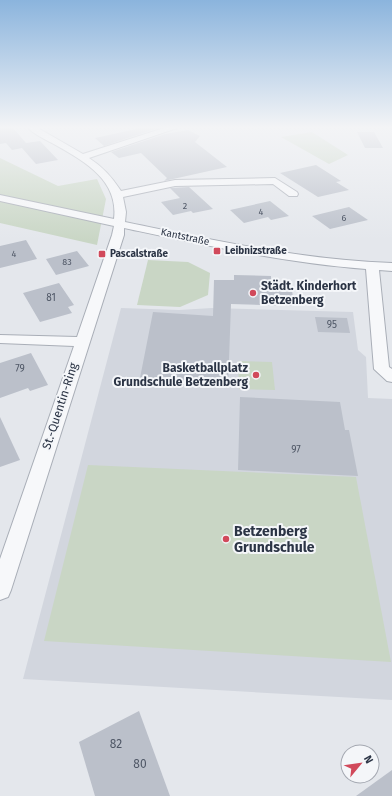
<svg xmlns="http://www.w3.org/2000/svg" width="392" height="796" font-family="'Fira Sans',sans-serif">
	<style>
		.built { fill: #d2d6de }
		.green { fill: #c9d6c5 }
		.building { fill: #bbc0ca }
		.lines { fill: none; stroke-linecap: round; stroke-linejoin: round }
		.street-casing { stroke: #a9aeb7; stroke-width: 2 }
		.street { fill: #f7f8fa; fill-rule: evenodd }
		.poi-dot { fill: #d1495b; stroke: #f4f6f9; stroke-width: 1.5 }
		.labels { text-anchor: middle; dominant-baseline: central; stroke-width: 4; stroke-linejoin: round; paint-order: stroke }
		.far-number-label { font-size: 9px; fill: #4f5766 }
		.far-street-label { font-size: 10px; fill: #2b3445; stroke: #f4f6f9 }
		.far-poi-label { font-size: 10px; font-weight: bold; fill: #2b3445; stroke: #f4f6f9; text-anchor: start }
		.number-label { font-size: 10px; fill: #4f5766 }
		.poi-label { font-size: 12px; font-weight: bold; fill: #2b3445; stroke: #f4f6f9; text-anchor: start }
		.street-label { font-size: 12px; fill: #2b3445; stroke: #f4f6f9 }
		.near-number-label { font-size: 12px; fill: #4f5766 }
		.near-poi-label { font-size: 14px; font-weight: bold; fill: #2b3445; stroke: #f4f6f9; text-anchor: start }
	</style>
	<rect width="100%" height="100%" fill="#e4e7ec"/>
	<polygon class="built" points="121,308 179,310 212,308 353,312 358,350 366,357 368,398 392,399 392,700 23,679"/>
	<g class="green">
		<polygon points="312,132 348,155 329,164 281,137"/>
		<polygon points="0,158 58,186 97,179 106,199 97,245 0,223"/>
		<polygon points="148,260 188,262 210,273 208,295 180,307 137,305"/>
		<polygon points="238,361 272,362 275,390 239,389"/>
		<polygon points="88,465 356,477 391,662 44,641"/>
	</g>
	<g class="building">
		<polygon points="0,128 13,128 26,143 40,141 58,160 36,164 22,148 12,150 6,143 0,144"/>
		<polygon points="141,128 158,128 104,146 95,138"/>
		<polygon points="188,130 200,136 195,142 227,167 164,181 167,178 141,153 119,158 111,152 165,134"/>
		<polygon points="357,132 374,132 383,148 365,148"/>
		<polygon points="316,165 341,181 336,182 349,190 318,197 280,173"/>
		<polygon points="189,187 213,209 193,213 191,211 173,215 161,202 180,198 170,188"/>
		<polygon points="270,201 289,216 271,220 268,217 244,223 230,210"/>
		<polygon points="349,207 368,220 330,229 312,216"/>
		<polygon points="26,240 37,259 0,268 0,246"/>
		<polygon points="77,251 89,266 56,275 46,259"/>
		<polygon points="234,275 271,276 271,281 291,282 294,306 231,304 228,388 139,383 153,312 213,316 214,280 234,280"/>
		<polygon points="59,283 74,305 68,307 72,313 40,322 23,293"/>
		<polygon points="315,317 347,318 350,333 318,332"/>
		<polygon points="31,353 48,385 30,391 28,388 0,398 0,363"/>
		<polygon points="240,397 340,402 345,430 349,430 358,476 238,470"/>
		<polygon points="0,417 20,460 0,467"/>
		<polygon points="139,711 170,796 95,796 79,742"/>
		<polygon points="392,770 392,796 356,796"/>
	</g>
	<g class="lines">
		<g class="street-casing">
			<path id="street" d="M28 128H38L83 154 164 128H177L89 158C103 167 112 177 121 191L175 180 275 178 297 192 298 194 297 196H289L273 184 175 186 123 197 126 212 125 222C213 240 302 260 392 263V271L379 270 389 367 392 369V382L387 381 374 369 366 269C285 263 204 245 124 228V235L11 590 8 597 0 600V559L74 346 0 343V335L77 337 112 235 114 226 0 201V195L114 219C119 179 82 160 52 143 44 139 34 134 28 128Z"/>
		</g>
		<use href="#street" class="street"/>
	</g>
	<linearGradient id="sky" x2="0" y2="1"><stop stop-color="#8bb4dd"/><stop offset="0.53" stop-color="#f3f4f6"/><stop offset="1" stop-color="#f3f4f6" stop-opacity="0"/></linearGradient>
	<rect width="392" height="240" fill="url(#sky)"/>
	<g class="poi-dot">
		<rect x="213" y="247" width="8" height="8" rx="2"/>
		<rect x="98" y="250" width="8" height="8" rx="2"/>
		<circle cx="253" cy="293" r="4"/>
		<circle cx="256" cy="375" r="4"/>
		<circle cx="226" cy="539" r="4"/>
	</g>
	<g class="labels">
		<g class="far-number-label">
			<text x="185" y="206">2</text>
			<text x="261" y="212">4</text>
			<text x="344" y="218">6</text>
			<text x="14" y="254">4</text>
			<text x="67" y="262">83</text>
		</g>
		<g class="far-street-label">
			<text transform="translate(185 237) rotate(12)">Kantstraße</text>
		</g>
		<g class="far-poi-label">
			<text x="225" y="251">Leibnizstraße</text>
			<text x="110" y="254">Pascalstraße</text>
		</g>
		<g class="number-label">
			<text x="51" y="298">81</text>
			<text x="332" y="325">95</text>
			<text x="20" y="369">79</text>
			<text x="296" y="450">97</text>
		</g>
		<g class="poi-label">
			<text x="261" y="286">Städt. Kinderhort<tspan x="261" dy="14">Betzenberg</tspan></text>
			<text x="248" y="368" text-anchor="end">Basketballplatz<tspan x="248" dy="14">Grundschule Betzenberg</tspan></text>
		</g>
		<g class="street-label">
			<text transform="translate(60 406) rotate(-72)">St.-Quentin-Ring</text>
		</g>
		<g class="near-number-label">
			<text x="116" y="744">82</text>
			<text x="140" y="764">80</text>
		</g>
		<g class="near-poi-label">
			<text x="234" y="531">Betzenberg<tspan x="234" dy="16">Grundschule</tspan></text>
		</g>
	</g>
	<g transform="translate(360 764) rotate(61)"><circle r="19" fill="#f4f6f9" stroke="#a4a8b1"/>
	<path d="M0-3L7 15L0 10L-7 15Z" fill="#d1495b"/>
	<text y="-6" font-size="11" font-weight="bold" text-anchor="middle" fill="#2b3445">N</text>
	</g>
</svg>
